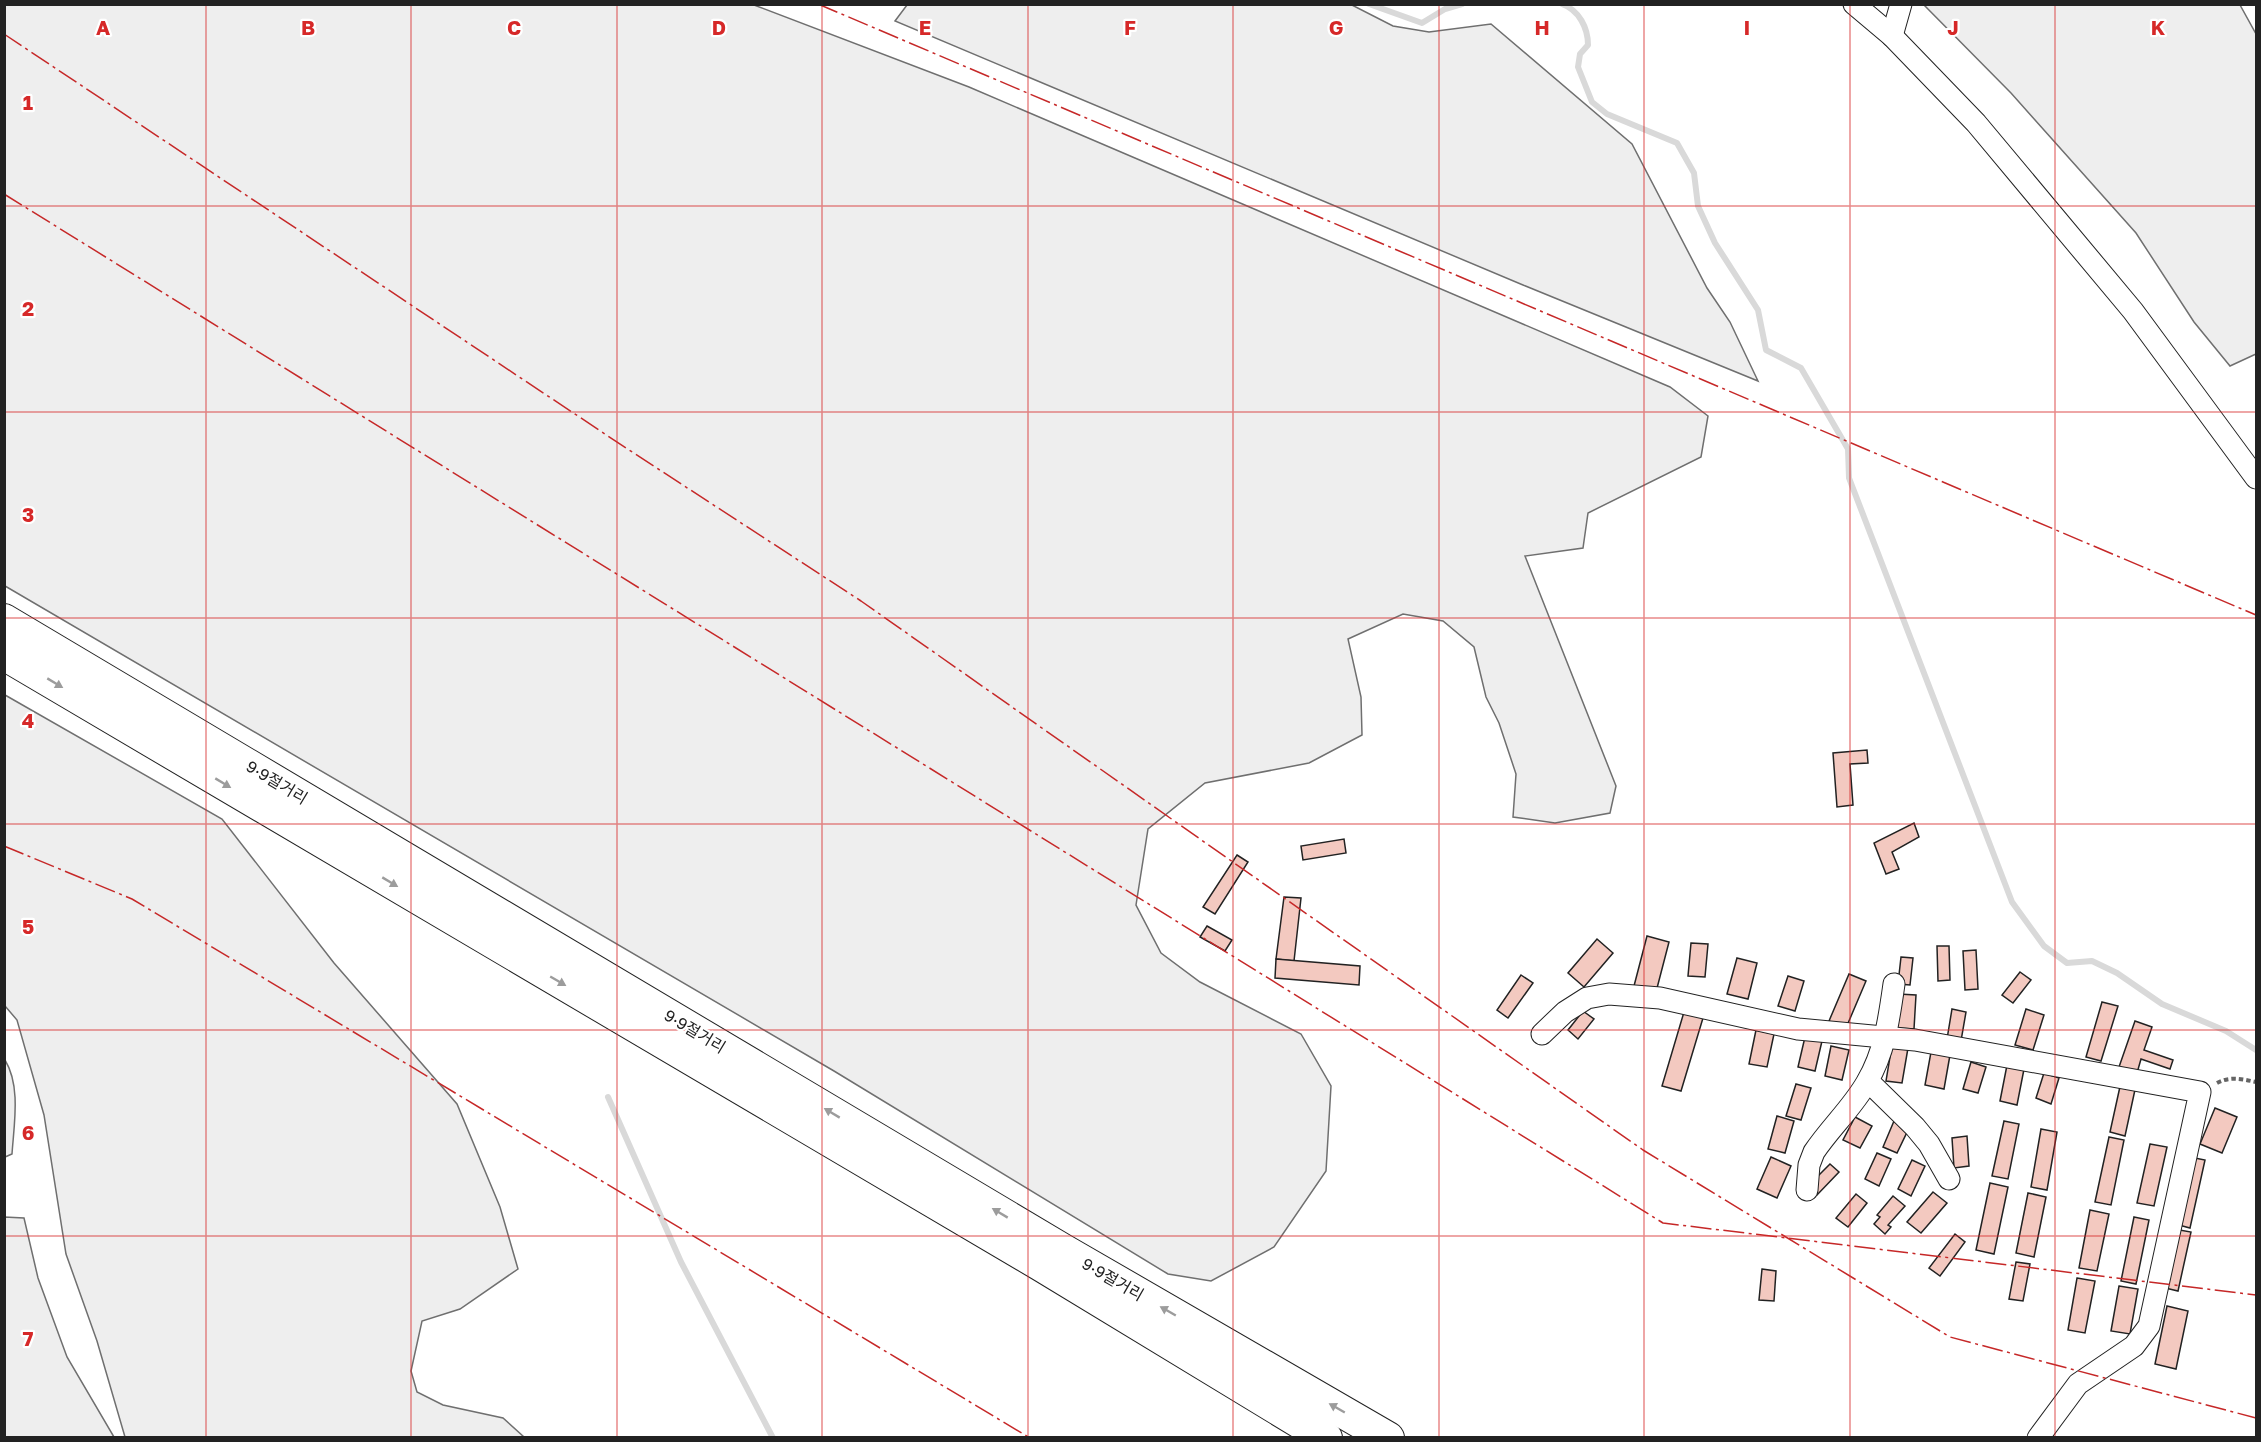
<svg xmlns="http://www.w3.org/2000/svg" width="2261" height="1442" font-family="'Golos Text','Noto Sans KR',sans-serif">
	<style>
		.green { fill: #eee; stroke: #6f6f6f; stroke-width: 1.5 }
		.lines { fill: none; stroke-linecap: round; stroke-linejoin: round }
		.stream { stroke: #d9d9d9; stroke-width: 6 }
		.building { fill: #f3c9c0; stroke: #222; stroke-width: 1.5 }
		.minor-casing { stroke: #222; stroke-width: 23 }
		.highway-casing { stroke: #222; stroke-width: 34 }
		.path { stroke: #646464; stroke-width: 4; stroke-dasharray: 4.5 3; stroke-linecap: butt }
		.minor { stroke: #fff; stroke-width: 21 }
		.highway { stroke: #fff; stroke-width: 32 }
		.power { stroke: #c62828; stroke-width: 1.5; stroke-dasharray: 21 4.5 3 4.5; stroke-linecap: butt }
		.oneway { fill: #9c9c9c }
		.grid { fill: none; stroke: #d62828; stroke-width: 1.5; stroke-opacity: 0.55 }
		.labels { text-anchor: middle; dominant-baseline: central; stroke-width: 4.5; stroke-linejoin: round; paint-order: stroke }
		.street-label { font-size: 16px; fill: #222; stroke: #fff }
		.grid-label { font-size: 20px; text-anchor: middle; font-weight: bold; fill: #d62828; stroke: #fff; stroke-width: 4.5; stroke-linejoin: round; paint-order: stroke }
	</style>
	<rect width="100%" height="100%" fill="#fff"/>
	<g class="green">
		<polygon points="5,4 754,5 969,87 1670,387 1708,416 1701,457 1588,513 1583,548 1525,556 1616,786 1610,813 1555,823 1513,817 1516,774 1499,723 1486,697 1474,647 1443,621 1403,614 1348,639 1361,697 1362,735 1309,763 1205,783 1148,829 1136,905 1161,953 1200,982 1301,1034 1331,1086 1326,1171 1274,1247 1211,1281 1168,1274 834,1071 5,586"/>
		<polygon points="907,5 1350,4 1393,26 1429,32 1491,24 1632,144 1707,288 1730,322 1758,381 1523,285 895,21"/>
		<polygon points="1924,5 2240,5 2256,34 2256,354 2230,366 2194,322 2136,233 2011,93"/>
		<polygon points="5,695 222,819 334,963 457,1104 500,1207 518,1269 460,1309 422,1321 411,1371 417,1392 443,1405 503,1418 524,1437 125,1437 97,1341 66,1254 44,1115 17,1020 5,1006"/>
		<path d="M5 1060C21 1086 14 1124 12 1154L5 1157Z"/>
		<polygon points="4,1217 24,1218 38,1278 67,1357 114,1437 5,1437"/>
	</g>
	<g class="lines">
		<g class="stream">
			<polyline points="1369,4 1422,23 1445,9 1462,4"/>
			<path d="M1562 4C1579 10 1588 28 1588 45L1580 54 1578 67 1592 102 1607 114 1677 143 1694 173 1698 206 1715 243 1758 310 1766 350 1801 368 1848 449 1849 478 2012 902 2044 946 2067 963 2092 961 2117 973 2162 1004 2226 1031 2256 1050"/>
			<polyline points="608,1097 681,1262 773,1438"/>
		</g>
	</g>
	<g class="building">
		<polygon points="1867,750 1868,763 1850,764 1853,805 1837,807 1833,753"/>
		<polygon points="1914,823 1919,837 1892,852 1899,869 1886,874 1874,843"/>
		<polygon points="1344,839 1346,853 1303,860 1301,846"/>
		<polygon points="1237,855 1248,862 1215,914 1203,907"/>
		<polygon points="1284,897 1301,898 1294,961 1276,959"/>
		<polygon points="1207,926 1232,940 1225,951 1200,937"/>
		<polygon points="1647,936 1669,942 1656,992 1634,986"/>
		<polygon points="1597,939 1613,953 1584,987 1568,973"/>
		<polygon points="1691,943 1708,944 1705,977 1688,976"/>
		<polygon points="1937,946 1949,946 1950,980 1938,981"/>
		<polygon points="1976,950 1978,989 1965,990 1963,951"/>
		<polygon points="1901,957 1913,958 1910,985 1898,984"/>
		<polygon points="1737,958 1757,963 1748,999 1727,994"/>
		<polygon points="1276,959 1360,966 1359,985 1275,978"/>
		<polygon points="2020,972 2031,980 2013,1003 2002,995"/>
		<polygon points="1849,974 1866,981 1846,1028 1829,1021"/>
		<polygon points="1521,975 1533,983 1508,1018 1497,1010"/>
		<polygon points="1788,976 1804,981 1795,1011 1778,1006"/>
		<polygon points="1898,994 1916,995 1914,1029 1896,1028"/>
		<polygon points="2102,1002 2118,1006 2101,1061 2086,1057"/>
		<polygon points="1952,1009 1966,1012 1961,1041 1947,1039"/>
		<polygon points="2026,1009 2044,1015 2033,1050 2015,1045"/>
		<polygon points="1583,1011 1594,1019 1578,1039 1568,1030"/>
		<polygon points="1684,1012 1703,1018 1681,1091 1662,1086"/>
		<polygon points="2135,1021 2152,1027 2144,1050 2173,1060 2170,1069 2141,1059 2137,1073 2119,1067"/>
		<polygon points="1756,1030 1774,1034 1767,1067 1749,1064"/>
		<polygon points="1805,1037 1822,1041 1815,1071 1798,1067"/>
		<polygon points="1892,1045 1908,1048 1902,1083 1886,1081"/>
		<polygon points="1831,1046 1849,1050 1842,1080 1825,1076"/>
		<polygon points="1931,1052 1950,1055 1944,1089 1925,1085"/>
		<polygon points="2008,1060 2025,1064 2017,1105 2000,1101"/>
		<polygon points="1971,1062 1986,1067 1978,1093 1963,1089"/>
		<polygon points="2044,1073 2059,1078 2051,1104 2036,1098"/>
		<polygon points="2121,1082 2136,1085 2125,1136 2110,1132"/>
		<polygon points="1796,1084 1811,1088 1801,1120 1786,1116"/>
		<polygon points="2215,1108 2237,1117 2222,1153 2200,1144"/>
		<polygon points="1777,1116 1794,1121 1785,1153 1768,1149"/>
		<polygon points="1855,1117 1872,1126 1860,1148 1843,1140"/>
		<polygon points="1894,1121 1909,1128 1897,1153 1883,1147"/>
		<polygon points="2004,1121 2019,1124 2008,1179 1992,1176"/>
		<polygon points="2041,1129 2057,1132 2047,1190 2031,1187"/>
		<polygon points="1967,1136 1969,1166 1954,1168 1952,1138"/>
		<polygon points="2109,1137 2124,1140 2111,1205 2095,1202"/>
		<polygon points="2150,1144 2167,1147 2154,1206 2137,1203"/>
		<polygon points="1877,1153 1891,1159 1879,1186 1865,1179"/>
		<polygon points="1771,1157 1791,1166 1777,1198 1757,1189"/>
		<polygon points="2190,1157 2205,1160 2190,1228 2175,1224"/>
		<polygon points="1912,1160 1925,1166 1911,1196 1898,1189"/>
		<polygon points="1830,1164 1839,1172 1817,1195 1808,1186"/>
		<polygon points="1990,1183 2008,1187 1994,1254 1976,1250"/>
		<polygon points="1933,1192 1947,1203 1921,1233 1907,1222"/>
		<polygon points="2028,1193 2046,1197 2034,1257 2016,1253"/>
		<polygon points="1856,1194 1867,1203 1848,1227 1836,1218"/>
		<polygon points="1893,1196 1905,1206 1888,1225 1891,1227 1885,1234 1874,1224 1880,1217 1877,1215"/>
		<polygon points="2090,1210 2109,1214 2097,1271 2079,1268"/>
		<polygon points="2134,1217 2149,1220 2136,1284 2121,1281"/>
		<polygon points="2174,1229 2191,1232 2178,1291 2161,1287"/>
		<polygon points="1955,1234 1965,1242 1940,1276 1929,1268"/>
		<polygon points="2016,1262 2030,1264 2023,1301 2009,1299"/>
		<polygon points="1762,1269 1776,1271 1774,1301 1759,1300"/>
		<polygon points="2077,1278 2095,1281 2085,1333 2068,1330"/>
		<polygon points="2119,1286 2138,1289 2130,1334 2111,1331"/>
		<polygon points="2167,1306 2188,1311 2176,1369 2155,1364"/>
	</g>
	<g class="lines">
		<g class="minor-casing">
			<g id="minor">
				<polyline points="1854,4 1892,36 1976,123 2133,311 2256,478"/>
				<polyline points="1892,36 1901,4"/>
				<polyline points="1542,1034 1565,1012 1587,998 1609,994 1660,998 1798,1029 1915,1040 2200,1092 2149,1326 2134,1346 2078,1384 2038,1438"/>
				<polyline points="1868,1081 1915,1127 1929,1144 1949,1179"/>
				<path d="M1807 1190 1809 1165 1814 1152C1830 1128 1853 1107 1867 1082 1885 1051 1889 1019 1894 984"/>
			</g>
		</g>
		<g class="highway-casing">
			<g id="highway">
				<polyline points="4,620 1063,1250 1388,1438"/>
				<polyline points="4,654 1041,1265 1326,1438"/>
			</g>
		</g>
		<path class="path" d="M2217 1083C2230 1076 2242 1079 2256 1082"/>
		<use href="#minor" class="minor"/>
		<use href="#highway" class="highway"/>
		<g class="power">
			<polyline points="818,4 2256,615"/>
			<polyline points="4,34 626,448 861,601 1643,1150 1950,1337 2256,1418"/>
			<polyline points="4,194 1663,1223 2256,1295"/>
			<polyline points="4,846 132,899 1030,1438"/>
		</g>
	</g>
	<defs><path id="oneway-solid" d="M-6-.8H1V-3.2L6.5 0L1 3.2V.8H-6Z" transform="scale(1.5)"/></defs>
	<g class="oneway">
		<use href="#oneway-solid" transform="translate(55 683) rotate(31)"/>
		<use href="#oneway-solid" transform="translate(223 783) rotate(31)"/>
		<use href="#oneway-solid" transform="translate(390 882) rotate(31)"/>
		<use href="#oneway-solid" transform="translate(558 981) rotate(30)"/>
		<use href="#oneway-solid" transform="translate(832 1113) rotate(-149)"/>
		<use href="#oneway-solid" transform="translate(1000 1213) rotate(-149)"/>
		<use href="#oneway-solid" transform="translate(1168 1311) rotate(-150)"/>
		<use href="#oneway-solid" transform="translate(1337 1408) rotate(-150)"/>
	</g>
	<path class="grid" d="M206 4V1438M411 4V1438M617 4V1438M822 4V1438M1028 4V1438M1233 4V1438M1439 4V1438M1644 4V1438M1850 4V1438M2055 4V1438M4 206H2256M4 412H2256M4 618H2256M4 824H2256M4 1030H2256M4 1236H2256"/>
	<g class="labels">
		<g class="street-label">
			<text transform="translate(277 782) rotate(31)">9·9절거리</text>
			<text transform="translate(695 1031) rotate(31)">9·9절거리</text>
			<text transform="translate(1113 1279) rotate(30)">9·9절거리</text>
		</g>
	</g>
	<g class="grid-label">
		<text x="103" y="35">A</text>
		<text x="308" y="35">B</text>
		<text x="514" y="35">C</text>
		<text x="719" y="35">D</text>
		<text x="925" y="35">E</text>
		<text x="1130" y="35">F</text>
		<text x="1336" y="35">G</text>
		<text x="1542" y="35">H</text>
		<text x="1747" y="35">I</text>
		<text x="1953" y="35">J</text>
		<text x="2158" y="35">K</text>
		<text x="28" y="110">1</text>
		<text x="28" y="316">2</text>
		<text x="28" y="522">3</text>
		<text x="28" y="728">4</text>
		<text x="28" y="934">5</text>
		<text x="28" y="1140">6</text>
		<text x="28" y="1346">7</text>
	</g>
	<rect width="2261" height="1442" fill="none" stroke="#222222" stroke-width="12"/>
</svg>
